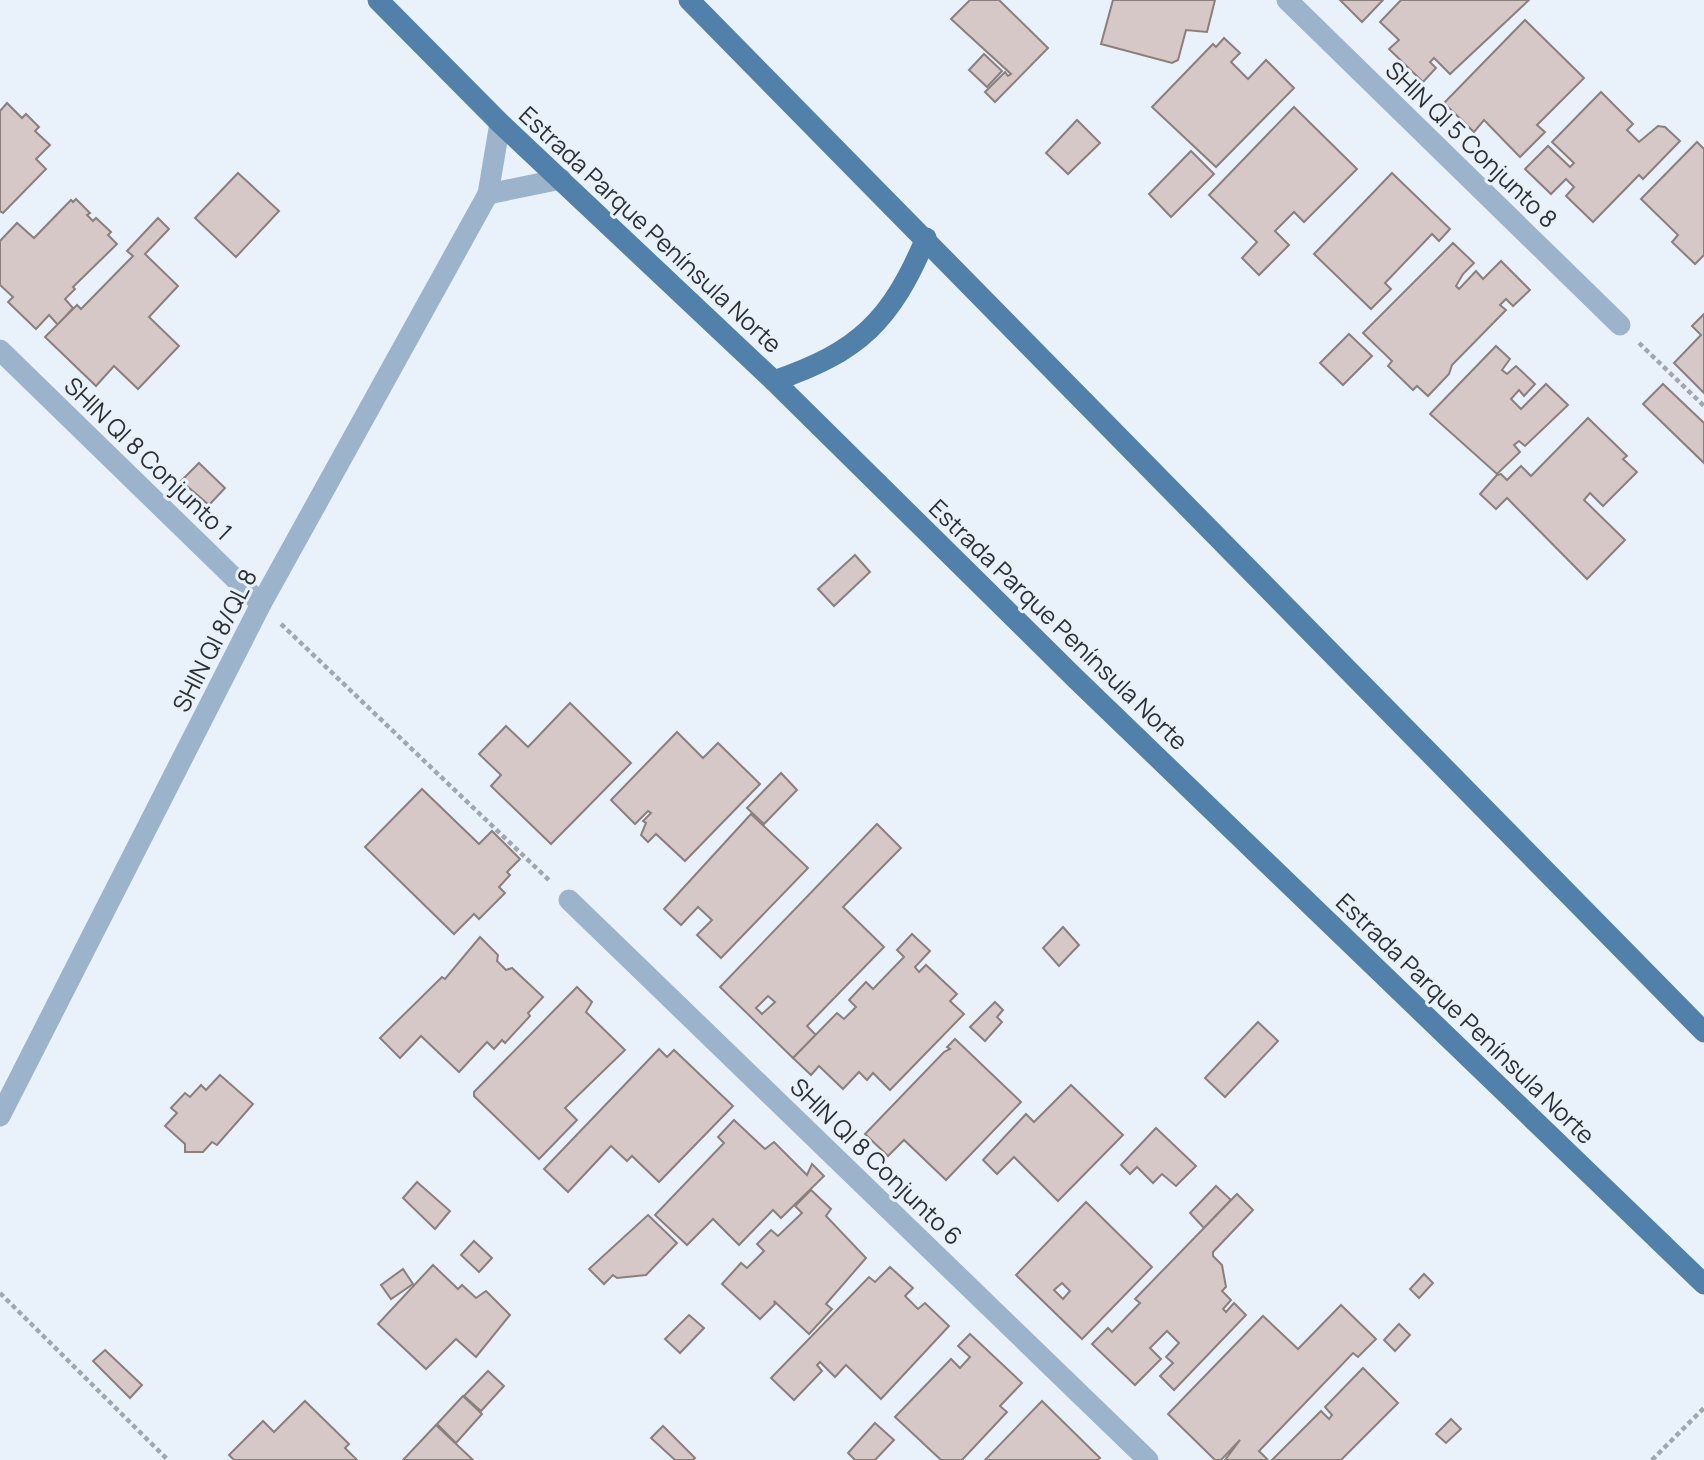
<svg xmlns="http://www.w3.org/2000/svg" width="1704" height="1460" font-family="Manrope,sans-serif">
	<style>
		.building { fill: #d5c8c6; stroke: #8b7f7e; stroke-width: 2; fill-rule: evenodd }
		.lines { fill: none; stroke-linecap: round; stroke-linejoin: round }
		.path { stroke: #a0a7ad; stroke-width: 4.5; stroke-dasharray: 5 3.5; stroke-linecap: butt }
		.minor { stroke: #9bb4cc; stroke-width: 21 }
		.major { stroke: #5180aa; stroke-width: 21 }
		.labels { text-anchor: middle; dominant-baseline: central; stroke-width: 6; stroke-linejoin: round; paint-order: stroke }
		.street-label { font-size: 24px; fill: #2d3134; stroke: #e9f2fb }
	</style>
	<rect width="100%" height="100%" fill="#e9f2fb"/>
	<g class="building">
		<polygon points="970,0 999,0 1048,48 995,102 985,92 1005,72 1008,76 1011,74 951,19"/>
		<polygon points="1113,0 1215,0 1207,32 1186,30 1178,60 1172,63 1101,44"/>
		<polygon points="1340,0 1383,0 1362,22"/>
		<polygon points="1401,0 1529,0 1450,74 1434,58 1430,62 1436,68 1423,82 1389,49 1399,40 1380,22"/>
		<polygon points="1525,20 1584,78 1537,125 1545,132 1520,157 1484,120 1474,132 1444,103"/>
		<polygon points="1224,38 1240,53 1231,62 1248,79 1266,60 1294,88 1216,167 1152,107 1213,44 1216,47"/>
		<polygon points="984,54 1002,71 987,87 969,70"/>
		<polygon points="1601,92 1633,124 1627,130 1639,142 1658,126 1665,127 1680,141 1643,179 1639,175 1593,222 1566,196 1574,187 1566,179 1551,194 1525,169 1548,146 1570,167 1574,163 1552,142"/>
		<polygon points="7,103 22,118 26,114 39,127 35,131 50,145 36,159 46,169 3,213 0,211 0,111"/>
		<polygon points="1294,107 1357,169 1304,222 1294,212 1275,231 1289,245 1259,275 1242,258 1257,242 1209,195"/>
		<polygon points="1077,120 1100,143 1068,174 1046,153"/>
		<polygon points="1697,142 1704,149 1704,255 1695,264 1672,242 1678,235 1641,199"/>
		<polygon points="1191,151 1214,174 1171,217 1149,194"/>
		<polygon points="238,173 279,211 236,257 195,218"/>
		<polygon points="1392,173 1450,229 1439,241 1432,234 1385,283 1391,289 1371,309 1314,254"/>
		<polygon points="76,199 90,213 87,215 93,221 96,218 111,232 108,235 117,244 73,287 75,289 65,299 73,308 58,325 49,315 36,329 8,302 13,297 0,285 0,241 17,223 34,238 71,200 73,202"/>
		<polygon points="158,218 169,229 145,254 178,286 149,317 179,346 138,389 114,366 96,386 45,337 77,305 81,309 133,256 127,251"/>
		<polygon points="1453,243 1474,263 1463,274 1456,286 1459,289 1476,271 1483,279 1501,261 1530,290 1513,306 1506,299 1500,305 1506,310 1452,365 1449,374 1428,396 1417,386 1413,390 1388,366 1392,361 1363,333"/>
		<polygon points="1704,314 1704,393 1674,363 1701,335 1692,326"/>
		<polygon points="1349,334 1372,356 1343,385 1320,363"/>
		<polygon points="1496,346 1510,359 1502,370 1507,374 1516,366 1535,384 1524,396 1519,390 1511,399 1521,409 1546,384 1568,405 1525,446 1519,441 1514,445 1520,452 1497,474 1430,414"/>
		<polygon points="1663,384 1704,423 1704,463 1643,404"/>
		<polygon points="1588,418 1627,456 1623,459 1637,472 1603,506 1590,493 1584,500 1625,540 1587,579 1507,498 1496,509 1480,494 1497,475 1501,474 1507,480 1521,466 1531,476"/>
		<polygon points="199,463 225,488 209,505 181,481"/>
		<polygon points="855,555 870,572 834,606 818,589"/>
		<polygon points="570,703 631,763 551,844 491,786 501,775 479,754 506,726 528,747"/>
		<polygon points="677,732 703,758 718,743 760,784 685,861 656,834 648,842 641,835 646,823 643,821 651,813 648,811 635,824 611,800"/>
		<polygon points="781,773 797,790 764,824 747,808"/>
		<polygon points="422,789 479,844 492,831 520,859 507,872 510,875 499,887 505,893 479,919 474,914 454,934 365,847"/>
		<polygon points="751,814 808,868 721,958 697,935 712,920 698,907 681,925 664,909"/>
		<path d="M877 824 901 848 843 907 884 947 807 1026 816 1035 793 1058 720 987ZM768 996 775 1002 762 1014 756 1008Z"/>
		<polygon points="1063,927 1079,945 1059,966 1043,948"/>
		<polygon points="912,934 930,951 915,967 919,972 926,965 957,994 950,1001 964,1014 890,1090 873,1073 867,1080 859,1072 843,1089 819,1066 811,1075 793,1058 837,1013 844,1019 856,1007 849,1000 866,982 873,989 904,957 897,950"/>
		<polygon points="480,937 498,955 497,961 506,970 512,968 543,997 528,1013 530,1016 505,1043 502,1040 494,1049 487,1042 459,1072 421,1036 400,1058 380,1038 442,977 445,979"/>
		<polygon points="577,987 592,1002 586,1012 625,1050 565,1108 577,1120 539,1159 474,1096 474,1092"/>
		<polygon points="995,1002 1003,1010 997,1017 1002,1022 985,1041 970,1027"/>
		<polygon points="1258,1022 1278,1041 1225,1097 1205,1078"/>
		<polygon points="955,1039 1021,1102 946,1180 904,1140 888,1156 865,1134 944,1052 950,1049 947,1047"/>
		<polygon points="659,1049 667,1057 674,1050 733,1106 659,1182 632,1156 627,1161 611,1146 568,1192 544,1169"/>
		<polygon points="220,1075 253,1104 217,1145 212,1142 203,1152 185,1152 185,1144 165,1126 177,1113 171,1108 185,1093 190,1097 201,1085 206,1090"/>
		<polygon points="1071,1085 1123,1135 1058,1201 1014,1157 997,1174 983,1160 1026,1114 1034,1122"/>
		<polygon points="734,1120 765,1149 774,1142 807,1175 812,1164 824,1176 781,1218 773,1210 739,1245 713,1219 687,1245 655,1215 724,1143 718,1137"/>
		<polygon points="1156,1128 1196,1166 1176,1186 1162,1174 1153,1183 1137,1167 1130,1174 1121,1165"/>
		<polygon points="417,1182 450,1211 435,1229 403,1198"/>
		<polygon points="1216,1186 1231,1200 1204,1228 1190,1213"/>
		<polygon points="811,1190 831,1209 826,1216 866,1258 826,1304 832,1309 809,1334 774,1301 775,1304 760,1319 722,1284 741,1263 747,1268 764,1251 757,1244 771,1230 778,1236 802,1213 795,1206"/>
		<polygon points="1237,1194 1253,1210 1213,1252 1213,1256 1222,1265 1226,1287 1222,1291 1231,1300 1223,1309 1226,1312 1234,1303 1246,1315 1174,1390 1160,1376 1173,1363 1166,1357 1179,1343 1167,1331 1150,1348 1161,1359 1135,1385 1092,1344 1108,1328 1112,1332 1140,1303 1135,1299"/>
		<path d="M1086 1202 1152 1267 1082 1339 1016 1275ZM1062 1283 1070 1291 1063 1299 1054 1290Z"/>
		<polygon points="648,1215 677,1243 646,1275 617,1278 613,1275 604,1284 589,1269"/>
		<polygon points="474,1241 492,1258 479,1272 461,1255"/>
		<polygon points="433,1265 458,1289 462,1285 476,1298 486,1291 510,1315 476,1357 456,1339 426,1369 378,1324"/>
		<polygon points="890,1267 913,1288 905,1296 918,1309 925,1303 949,1326 881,1399 846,1365 835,1377 820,1362 817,1365 822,1371 794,1400 771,1378 869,1277 875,1282"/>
		<polygon points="403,1269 413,1284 391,1299 381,1285"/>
		<polygon points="1424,1274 1433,1283 1419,1298 1410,1289"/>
		<polygon points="1341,1305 1376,1339 1358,1357 1353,1353 1259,1451 1268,1460 1225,1460 1240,1440 1221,1460 1215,1460 1168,1414 1263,1316 1298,1349"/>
		<polygon points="689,1315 704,1328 680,1353 665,1339"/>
		<polygon points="1399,1324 1410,1335 1395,1351 1384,1340"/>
		<polygon points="970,1334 1022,1383 1000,1406 1007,1412 962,1460 941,1460 895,1417 951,1359 960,1368 970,1357 958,1346"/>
		<polygon points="105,1350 142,1385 130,1398 93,1361"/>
		<polygon points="1363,1368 1398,1403 1341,1460 1272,1460 1321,1411 1329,1419 1332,1415 1325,1407"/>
		<polygon points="488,1371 504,1386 481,1411 464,1396"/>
		<polygon points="463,1396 482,1414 456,1443 437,1424"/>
		<polygon points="305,1401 349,1444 345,1448 357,1460 234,1460 229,1455 263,1421 274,1432"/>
		<polygon points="1042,1401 1100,1458 1098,1460 985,1460"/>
		<polygon points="1451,1419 1461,1429 1446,1443 1436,1434"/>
		<polygon points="875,1423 894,1440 875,1460 855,1460 848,1453"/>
		<polygon points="436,1425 473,1460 403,1460"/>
		<polygon points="663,1426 695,1458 693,1460 675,1460 651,1438"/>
	</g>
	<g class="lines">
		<g class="path">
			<polyline points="1639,343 1704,406"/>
			<polyline points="281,624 551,882"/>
			<polyline points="0,1293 168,1460"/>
			<polyline points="1652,1460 1704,1408"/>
		</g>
		<g class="minor">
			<polyline points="1287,0 1620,325"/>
			<polyline points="488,194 561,179"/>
			<polyline points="0,350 261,604"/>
			<polyline points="569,900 1148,1460"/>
			<polyline points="0,1116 261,604 488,194 500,123"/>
		</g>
		<g class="major">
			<polyline points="378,0 500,123 774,381 1076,679 1704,1284"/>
			<polyline points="689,0 1704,1032"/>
			<path d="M774 381C859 352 891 321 926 238"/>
		</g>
	</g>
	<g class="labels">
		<g class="street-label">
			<text transform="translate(1472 144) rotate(44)">SHIN QI 5 Conjunto 8</text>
			<text transform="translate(651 229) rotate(43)">Estrada Parque Península Norte</text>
			<text transform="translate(149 458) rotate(44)">SHIN QI 8 Conjunto 1</text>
			<text transform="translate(1059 624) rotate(44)">Estrada Parque Península Norte</text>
			<text transform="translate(214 640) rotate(-63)">SHIN QI 8/QL 8</text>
			<text transform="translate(1466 1018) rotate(44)">Estrada Parque Península Norte</text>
			<text transform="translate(877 1161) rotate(44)">SHIN QI 8 Conjunto 6</text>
		</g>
	</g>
</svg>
